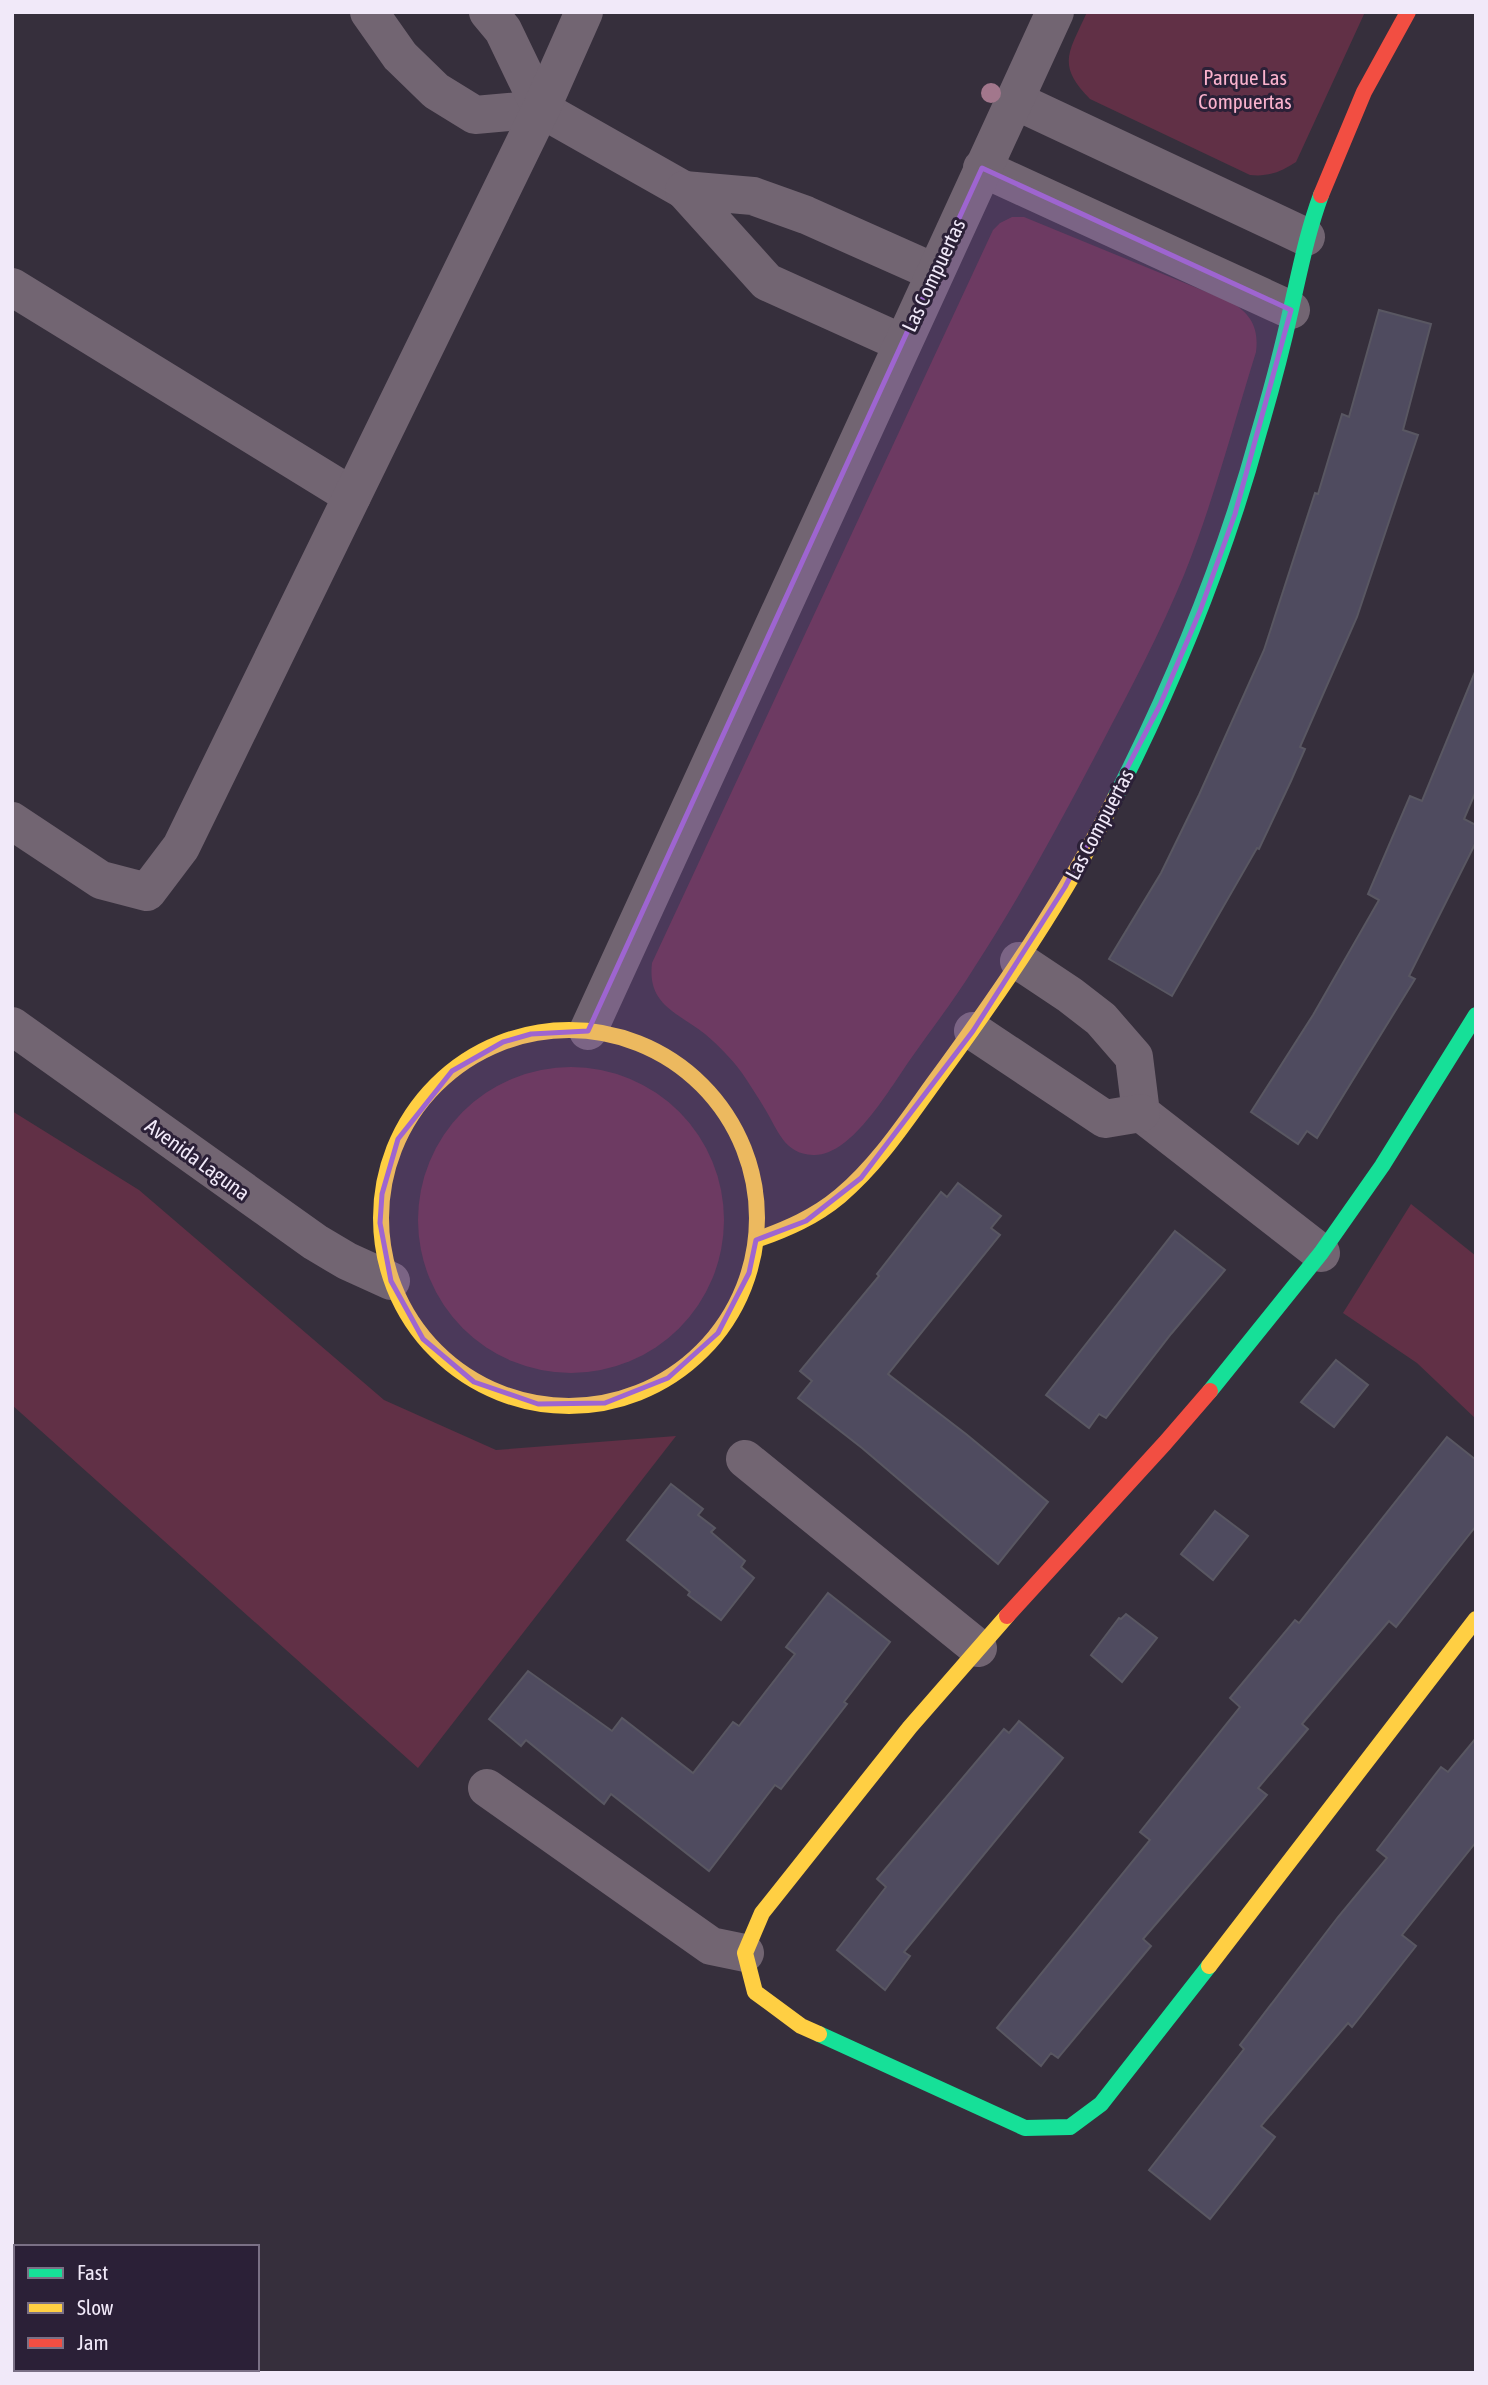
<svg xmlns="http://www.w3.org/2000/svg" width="1488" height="2385" font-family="'Asap Condensed',sans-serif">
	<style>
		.green { fill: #613046 }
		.building { fill: #4f4b5f; stroke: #595762; stroke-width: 2 }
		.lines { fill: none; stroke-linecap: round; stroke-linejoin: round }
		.street { stroke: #726572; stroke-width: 38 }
		.fast { stroke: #16e098; stroke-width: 16 }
		.slow { stroke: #ffcf43; stroke-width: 16 }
		.jam { stroke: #f24e42; stroke-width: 16 }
		.tree { fill: #a2778c }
		.marked { fill: #9e65d0; fill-opacity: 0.2; stroke: #9e65d0; stroke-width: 5; stroke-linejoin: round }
		.labels { text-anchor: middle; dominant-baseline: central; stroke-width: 6; stroke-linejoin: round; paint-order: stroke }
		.park-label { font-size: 21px; fill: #fab2cd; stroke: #2b2037 }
		.street-label { font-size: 21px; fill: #f1e9f9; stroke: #2b2037 }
	</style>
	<rect width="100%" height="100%" fill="#362f3c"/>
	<g class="green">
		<path d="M1087 12H1365L1296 162C1281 172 1268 177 1250 175L1090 99C1055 64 1070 51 1087 12Z"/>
		<path d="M1012 217H1024L1231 302C1251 314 1259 328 1256 352 1233 426 1213 503 1184 575 1160 633 1131 688 1102 743 1062 819 1021 896 974 968 955 999 933 1027 912 1057 891 1086 852 1157 813 1155 784 1154 778 1130 765 1109 758 1097 750 1085 742 1073 732 1059 718 1045 705 1034 677 1012 647 1005 652 963L993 230 1000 223Z"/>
		<circle cx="571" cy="1220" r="153"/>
		<polygon points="12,1111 139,1190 384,1400 496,1450 676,1436 418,1768 12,1405"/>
		<polygon points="1411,1204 1476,1256 1476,1419 1417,1363 1343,1313"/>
	</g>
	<g class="building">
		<polygon points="1379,310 1431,324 1403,430 1418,435 1357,617 1300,747 1305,749 1291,781 1259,849 1257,848 1172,996 1109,959 1161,873 1199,795 1264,650 1315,493 1318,494 1342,414 1349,417"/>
		<polygon points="1475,672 1476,791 1464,819 1476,825 1476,842 1409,976 1415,979 1317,1138 1307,1131 1298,1144 1251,1112 1313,1015 1379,900 1368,894 1410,796 1422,801"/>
		<polygon points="958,1183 1001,1216 991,1228 1000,1235 888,1374 966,1434 1048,1502 998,1564 862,1448 798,1398 812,1381 800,1371 879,1276 877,1274 941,1192 947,1197"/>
		<polygon points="1175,1231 1225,1270 1171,1334 1106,1418 1099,1414 1089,1428 1046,1395"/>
		<polygon points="1336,1360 1368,1385 1334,1427 1301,1402"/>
		<polygon points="1447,1437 1476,1460 1476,1526 1396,1627 1389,1621 1302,1724 1308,1729 1258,1788 1267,1795 1143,1939 1151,1946 1058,2058 1051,2053 1041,2066 997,2028 1150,1840 1140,1832 1240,1707 1230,1698 1295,1620 1299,1623"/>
		<polygon points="671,1484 703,1509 698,1515 715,1528 711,1532 745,1561 741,1567 754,1578 721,1620 688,1595 690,1592 627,1540"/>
		<polygon points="1215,1511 1248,1536 1213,1580 1181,1554"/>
		<polygon points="828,1593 890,1642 844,1702 847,1704 781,1789 775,1785 709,1871 611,1794 604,1804 526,1740 521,1746 489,1719 528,1671 612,1731 622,1718 693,1773 733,1722 739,1726 795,1654 786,1647"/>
		<polygon points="1126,1614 1157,1638 1122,1682 1091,1655 1119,1618 1121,1619"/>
		<polygon points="1019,1721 1063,1758 904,1952 910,1956 885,1990 837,1950 886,1887 877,1879 1004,1729 1009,1733"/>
		<polygon points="1476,1738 1476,1842 1402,1935 1416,1946 1352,2027 1348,2023 1261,2126 1275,2137 1210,2219 1149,2170 1244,2049 1240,2045 1338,1917 1387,1858 1377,1850 1441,1767 1448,1772"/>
	</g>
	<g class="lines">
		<g class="street">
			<polyline points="369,12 400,56 436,91 475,115 541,109 684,190"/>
			<polyline points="488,12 503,30 541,109"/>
			<polyline points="1014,100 1306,237"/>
			<polyline points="982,168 1291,310"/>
			<polyline points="12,287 352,496"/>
			<polyline points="902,343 767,282 684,190 753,196 806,215 934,272"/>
			<polyline points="12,821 101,880 147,892 181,847 541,109 584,12"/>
			<polyline points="1019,961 1070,995 1101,1019 1134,1057 1141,1113 1321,1253"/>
			<polyline points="12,1026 315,1242 347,1261 391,1281"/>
			<polyline points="588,1031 1055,12"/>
			<polyline points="973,1031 1105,1119 1141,1113"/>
			<polyline points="745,1459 978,1648"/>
			<polyline points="487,1788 711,1946 745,1953"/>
		</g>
		<g class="fast">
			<path d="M1115 798C1175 680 1224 560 1259 432 1271 391 1282 350 1291 309 1300 270 1307 233 1321 195"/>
			<polyline points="1210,1391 1321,1253 1382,1166 1476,1015"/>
			<polyline points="819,2034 1025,2128 1070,2127 1101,2104 1209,1966"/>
		</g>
		<g class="slow">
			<circle cx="569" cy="1218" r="188"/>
			<path d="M756 1240C787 1229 815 1217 840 1196 878 1164 906 1121 935 1081 1001 991 1065 898 1115 798"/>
			<polyline points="1209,1966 1476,1619"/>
			<polyline points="819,2034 801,2026 755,1992 745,1953 762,1913 910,1727 1007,1616"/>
		</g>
		<g class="jam">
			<polyline points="1321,195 1364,92 1408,12"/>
			<polyline points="1007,1616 1165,1443 1210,1391"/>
		</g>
	</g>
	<circle class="tree" cx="991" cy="93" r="10"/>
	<path class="marked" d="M982 168 1291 310 1235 514 1200 611 1160 705 1065 887 973 1031 861 1178 806 1221 756 1240 749 1273 718 1333 668 1378 605 1403 538 1404 474 1382 423 1339 391 1281 380 1223 382 1194 398 1139 452 1071 503 1042 531 1034 588 1031Z"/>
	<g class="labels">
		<g class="park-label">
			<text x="1245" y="77">Parque Las<tspan x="1245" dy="24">Compuertas</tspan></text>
		</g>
		<g class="street-label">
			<text transform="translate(933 275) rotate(-65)">Las Compuertas</text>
			<text transform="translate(1099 824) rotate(-62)">Las Compuertas</text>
			<text transform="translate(198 1159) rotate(36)">Avenida Laguna</text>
		</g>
	</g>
	<rect width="1488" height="2385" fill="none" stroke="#f1e9f9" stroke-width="28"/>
	<rect x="14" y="2245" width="245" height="126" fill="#2b2037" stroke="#7a7085" stroke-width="2"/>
	<rect x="28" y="2268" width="35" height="10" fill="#16e098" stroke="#7a7085" stroke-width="2"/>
	<text x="77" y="2280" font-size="21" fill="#f1e9f9">Fast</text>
	<rect x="28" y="2303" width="35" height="10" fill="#ffcf43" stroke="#7a7085" stroke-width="2"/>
	<text x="77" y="2315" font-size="21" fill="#f1e9f9">Slow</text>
	<rect x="28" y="2338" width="35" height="10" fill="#f24e42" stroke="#7a7085" stroke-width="2"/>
	<text x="77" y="2350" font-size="21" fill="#f1e9f9">Jam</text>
</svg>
